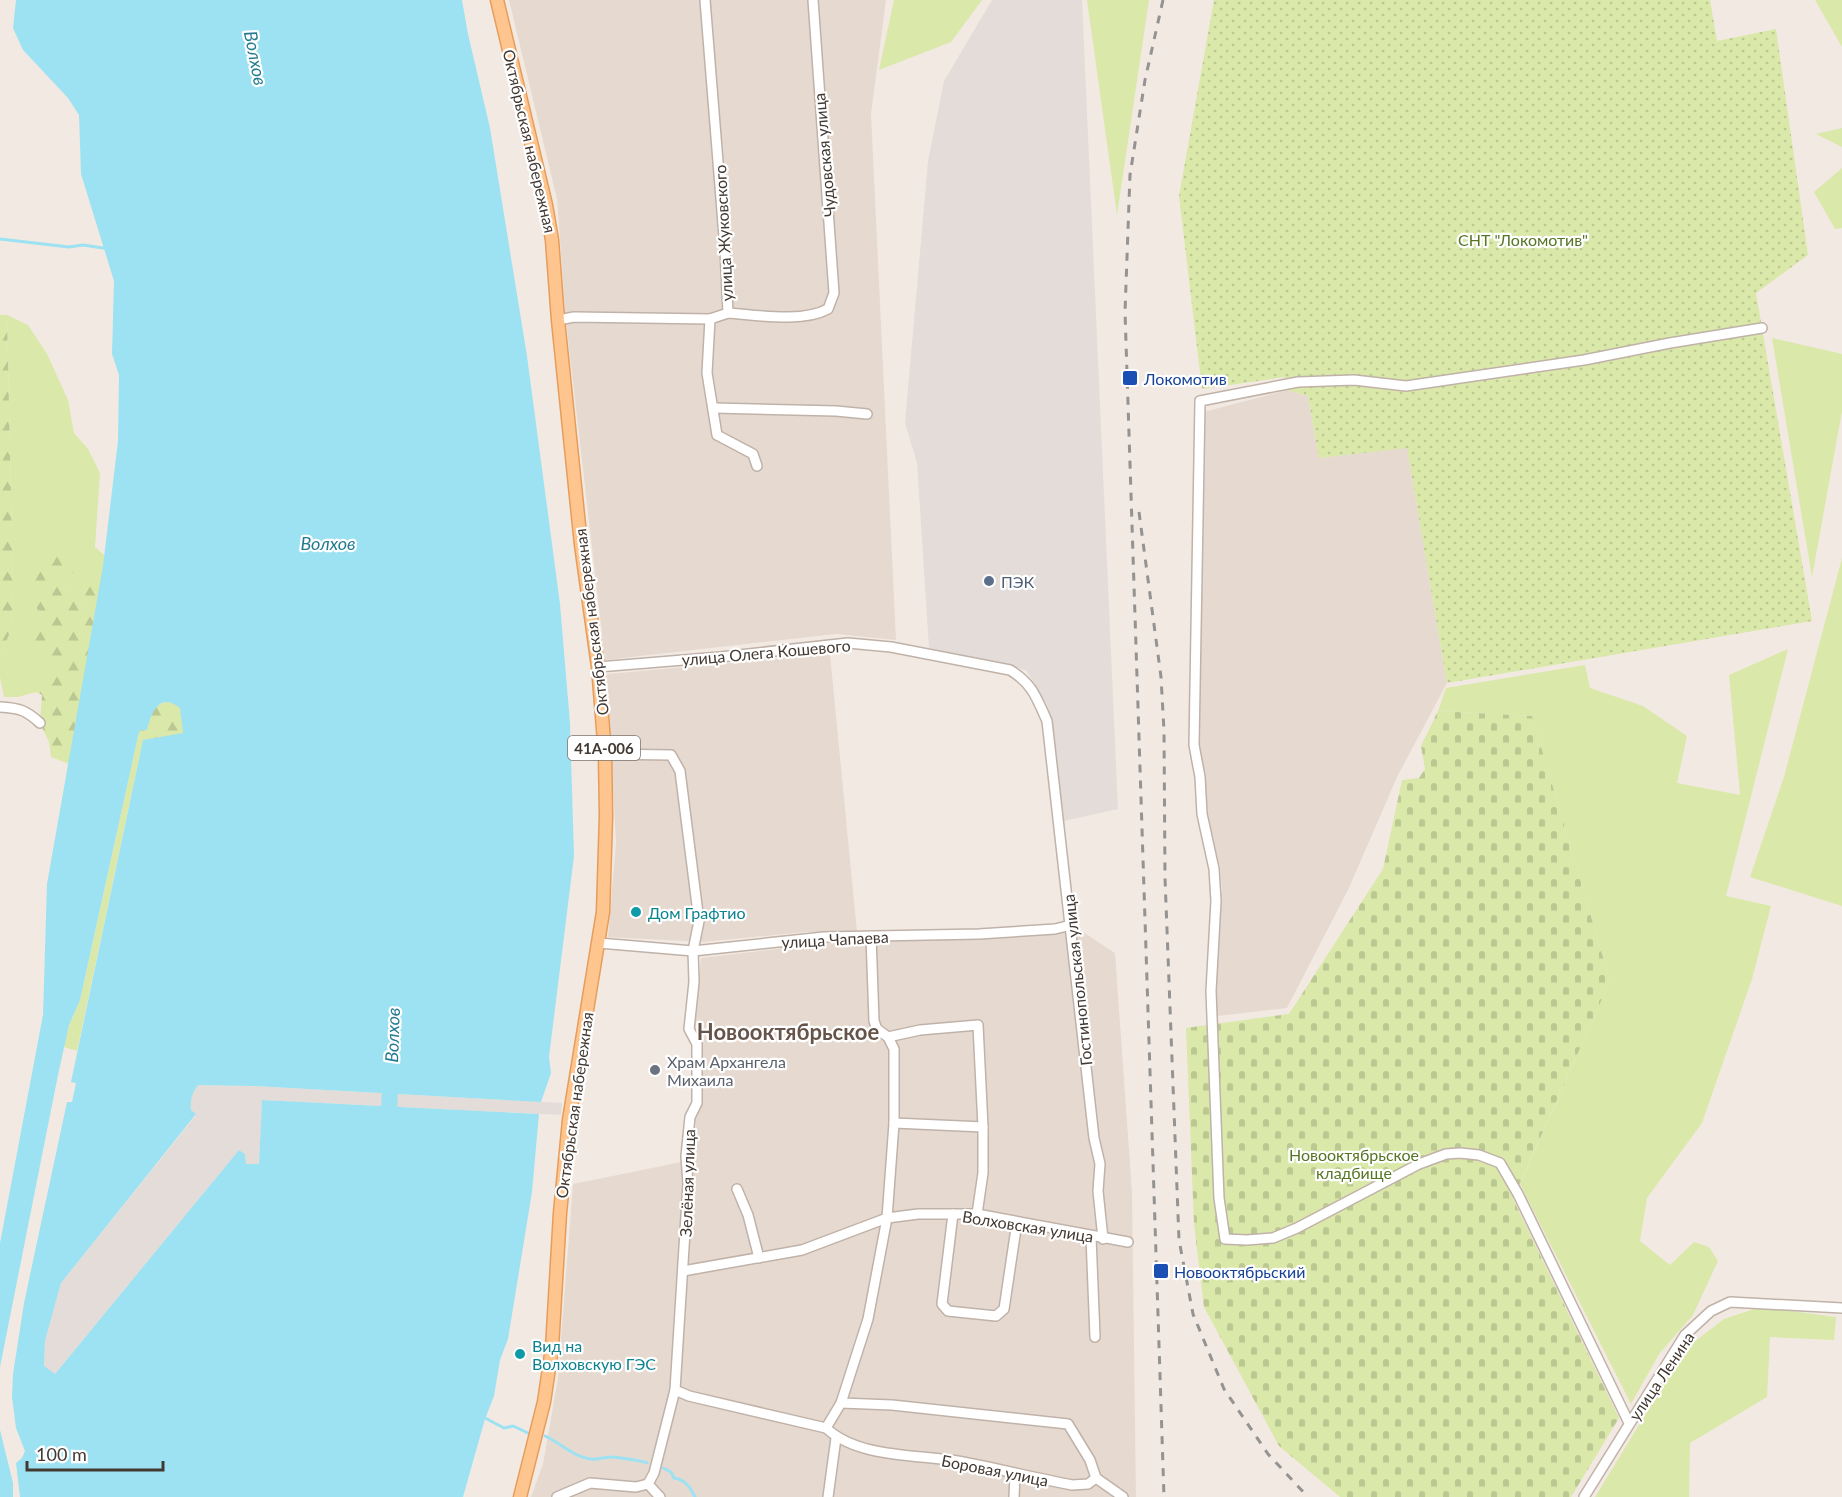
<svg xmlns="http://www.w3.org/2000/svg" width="1842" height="1497" font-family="Lato,sans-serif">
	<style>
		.residential { fill: #e6dad0 }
		.industrial { fill: #e3dcd8 }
		.grass { fill: #dae8a9 }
		.forest { fill: url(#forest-firs) }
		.cemetery { fill: url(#cemetery-stones) }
		.garden { fill: url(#garden-dots) }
		.water { fill: #9ce2f2 }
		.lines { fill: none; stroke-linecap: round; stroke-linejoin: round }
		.stream { stroke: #9ce2f2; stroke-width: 3 }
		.river { stroke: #9ce2f2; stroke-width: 16 }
		.minor-casing { stroke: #c0b2a8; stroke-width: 12 }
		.major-casing { stroke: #e69d5c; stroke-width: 15 }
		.minor { stroke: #fff; stroke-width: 9 }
		.major { stroke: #ffc58e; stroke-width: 12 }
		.rail { stroke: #939393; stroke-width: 3; stroke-dasharray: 8 8; stroke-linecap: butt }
		.transit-dot { fill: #1a4fb4; stroke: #fff; stroke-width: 2 }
		.service-dot { fill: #5c6f8a; stroke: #fff; stroke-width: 2 }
		.culture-dot { fill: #0f9aa8; stroke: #fff; stroke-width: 2 }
		.worship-dot { fill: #6b7280; stroke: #fff; stroke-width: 2 }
		.labels { text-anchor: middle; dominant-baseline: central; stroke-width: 4.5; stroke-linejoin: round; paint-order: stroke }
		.shield { fill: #fff; stroke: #7b7470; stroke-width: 1.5 }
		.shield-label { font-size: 15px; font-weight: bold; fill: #433933 }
		.street-label { font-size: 16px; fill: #433933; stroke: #fff }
		.park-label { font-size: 16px; fill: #567625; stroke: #fff }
		.transit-label { font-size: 16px; fill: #164399; stroke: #fff; text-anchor: start }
		.service-label { font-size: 16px; fill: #4e5e75; stroke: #fff; text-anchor: start }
		.culture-label { font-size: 16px; fill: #0d838f; stroke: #fff; text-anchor: start }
		.worship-label { font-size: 16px; fill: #5b616d; stroke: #fff; text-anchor: start }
		.water-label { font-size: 18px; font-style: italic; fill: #257c91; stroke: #fff }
		.district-label { font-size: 22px; font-weight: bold; fill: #66544a; stroke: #fff }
	</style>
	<defs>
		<pattern id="forest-firs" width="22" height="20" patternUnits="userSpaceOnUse" patternTransform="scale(1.5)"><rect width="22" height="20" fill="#dae8a9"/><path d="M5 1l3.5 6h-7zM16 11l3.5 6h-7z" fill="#bcc892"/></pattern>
		<pattern id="cemetery-stones" width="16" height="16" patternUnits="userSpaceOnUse" patternTransform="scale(1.5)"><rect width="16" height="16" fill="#dae8a9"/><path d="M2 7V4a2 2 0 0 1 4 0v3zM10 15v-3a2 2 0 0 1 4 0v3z" fill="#bcc892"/></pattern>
		<pattern id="garden-dots" width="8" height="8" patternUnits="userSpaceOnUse" patternTransform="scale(1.5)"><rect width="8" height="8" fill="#dae8a9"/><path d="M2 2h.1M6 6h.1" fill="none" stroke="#bcc892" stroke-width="1.8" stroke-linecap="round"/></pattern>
	</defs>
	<rect width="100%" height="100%" fill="#f2eae2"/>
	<g class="residential">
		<polygon points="509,0 886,0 871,114 896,640 836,634 605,660 566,322 557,199"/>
		<polygon points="1287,390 1308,396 1319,458 1407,447 1447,683 1397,777 1349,888 1287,1008 1217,1016 1216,983 1222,889 1220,867 1210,829 1199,738 1202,614 1200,413"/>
		<polygon points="830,654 857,932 806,932 703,942 608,937 616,843 607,674"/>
		<polygon points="1080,930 1115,953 1132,1192 1136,1497 531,1497 543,1464 558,1378 573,1184 696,1159 694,1030 701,958 835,942 995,938"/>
	</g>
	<g class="industrial">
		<polygon points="992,0 1082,0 1118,809 1064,821 1047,704 1026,670 929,648 917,463 905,423 928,161 944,81"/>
		<polygon points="198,1085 252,1086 562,1103 561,1115 262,1100 259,1164 246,1164 245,1154 239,1150 54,1375 44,1367 45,1341 61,1283 196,1115 191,1110 190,1103 193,1091"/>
	</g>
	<g class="grass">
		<polygon points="894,0 982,0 951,42 879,70"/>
		<polygon points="1087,0 1149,0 1117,215"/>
		<polygon points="1815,0 1842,0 1842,47"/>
		<polygon points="1842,128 1842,147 1816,134"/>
		<polygon points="1842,168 1842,228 1835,229 1814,192"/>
		<polygon points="7,315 28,325 47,354 68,400 74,433 88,449 100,473 95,547 105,556 102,576 79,582 85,597 81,607 61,581 79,569 32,598 43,621 52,666 36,692 18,697 4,697 0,677 0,656 11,630 13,584"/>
		<polygon points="1772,338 1842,354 1842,411 1812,577"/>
		<polygon points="1842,558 1842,906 1750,877 1784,777"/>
		<polygon points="1788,649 1726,896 1771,906 1752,979 1702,1123 1647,1198 1640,1241 1670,1265 1694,1242 1709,1247 1718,1261 1693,1315 1659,1354 1631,1404 1520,1184 1610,981 1532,716 1438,711 1446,688 1585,665 1590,688 1643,706 1687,736 1677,783 1740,795 1729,675"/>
		<polygon points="138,736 143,740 77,1051 64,1047 69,1025 80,1000"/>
		<polygon points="1760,1307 1836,1317 1834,1340 1770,1337 1767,1397 1690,1443 1689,1497 1595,1497 1686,1348 1724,1319"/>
	</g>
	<g class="forest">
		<polygon points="0,315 7,315 13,584 11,630 0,656"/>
		<polygon points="60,551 79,569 61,581 81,607 85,597 78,582 102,576 69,764 51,757 49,742 40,723 42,695 36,692 51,666 33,645 43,621 32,598 26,575"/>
		<path d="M166 702 174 703 180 708 184 734 143 740 138 736 139 730H147C150 717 151 706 166 702Z"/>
	</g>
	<polygon class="cemetery" points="1438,711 1532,716 1610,981 1513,1199 1619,1418 1571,1497 1340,1497 1279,1446 1204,1307 1194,1224 1186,1028 1289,1014 1383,869 1402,780 1419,778 1425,769 1421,746"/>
	<polygon class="garden" points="1214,0 1710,0 1717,41 1776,29 1808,255 1756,293 1812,621 1447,683 1407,448 1319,458 1308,396 1287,390 1285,377 1202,389 1179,196"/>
	<g class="water">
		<path d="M16 0H462L468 34 490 128 527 356 560 604 570 723 574 856 549 1057 551 1073 541 1102 252 1086 198 1085C192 1093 190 1100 191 1110L196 1114 61 1283 45 1341 44 1366 55 1374 239 1150 245 1154 246 1164H259L262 1100 539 1114 532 1192 508 1339 500 1360 494 1396 485 1419 463 1497H20L16 1463 22 1458 25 1451 16 1428 12 1397 13 1374 24 1303 67 1102H72L76 1083 71 1082 143 740 183 733 180 708C159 691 151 714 147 730H140L138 736 80 1000 69 1025 58 1075 0 1367V1243L43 1015 47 884 103 566 118 441 119 375 112 354 114 281 81 174 79 115 68 98 23 50 13 28Z"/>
		<polygon points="0,1430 13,1483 13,1497 0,1497"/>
	</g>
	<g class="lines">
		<g class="stream">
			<polyline points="0,239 69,247 83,245 103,248"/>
			<polyline points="485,1418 504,1428 513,1426 528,1433"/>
			<path d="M545 1436C561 1443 574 1458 592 1459 598 1460 605 1457 611 1457 614 1457 645 1461 647 1463"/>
			<path d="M663 1468 671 1472 674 1478C686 1480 690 1487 695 1497"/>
		</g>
		<polyline class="river" points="388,1128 391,1073"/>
		<g class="minor-casing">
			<g id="minor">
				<polyline points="705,0 725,249 728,313 710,319 707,373 717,435 753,454 757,466"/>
				<path d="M728 313C757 315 802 323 828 309L834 293 813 0"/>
				<polyline points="558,320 574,317 710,319"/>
				<polyline points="714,408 836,411 867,414"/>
				<path d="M598 667 720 657 848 643 891 647 1010 670C1033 684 1037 699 1047 721L1094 1138 1100 1164 1098 1191 1103 1239"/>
				<path d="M0 707C19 708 26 710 40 723"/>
				<polyline points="605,754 671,755 680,771 699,921 693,951 694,982 689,1029 697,1044 697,1103 690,1117 686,1156 688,1184 675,1390 654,1473 648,1484 660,1497"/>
				<polyline points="599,943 693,951 824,937 979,934 1055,929 1071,925"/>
				<polyline points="888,1037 920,1030 978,1025 983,1127 983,1173 977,1214"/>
				<polyline points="894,1123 983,1127"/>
				<polyline points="737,1189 748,1215 759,1258"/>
				<polyline points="953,1214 942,1304 948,1311 996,1316 1004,1309 1017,1222"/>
				<polyline points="1091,1237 1095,1337"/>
				<polyline points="683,1271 802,1250 887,1218 918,1214 977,1214 1128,1242"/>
				<path d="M675 1390 689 1396 826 1428C859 1459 920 1454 963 1462 999 1469 1036 1478 1072 1485L1088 1484 1096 1478"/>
				<polyline points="841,1403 892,1405 1068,1424 1090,1460 1096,1478"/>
				<polyline points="1629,1423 1518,1194 1500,1163 1479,1155 1460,1153 1446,1154 1419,1164 1297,1228 1273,1238 1247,1240 1225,1239 1219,1198 1211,991 1216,901 1214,869 1202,814 1200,777 1194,745 1200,401 1298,382 1354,380 1406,386 1584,360 1670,343 1762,328"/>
				<polyline points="826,1428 841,1403 868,1319 887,1218 894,1123 894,1049 888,1037 877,1029 874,1021 871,936"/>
				<polyline points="1096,1478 1123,1497"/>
				<polyline points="557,1497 590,1483 636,1487 648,1484"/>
				<polyline points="828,1497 836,1438"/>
				<polyline points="1014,1497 1015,1474"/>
				<polyline points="1584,1497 1685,1335 1711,1311 1730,1302 1842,1308"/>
			</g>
		</g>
		<g class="major-casing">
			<polyline id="major" points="497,0 546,205 552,240 558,320 581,545 598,667 605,754 606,816 603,912 569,1120 560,1213 552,1348 544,1402 520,1497"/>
		</g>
		<use href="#minor" class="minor"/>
		<use href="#major" class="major"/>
		<g class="rail">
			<polyline points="1163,0 1145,80 1130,175 1125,312 1164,1497"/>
			<polyline points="1139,512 1161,677 1164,731 1165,878 1179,1240 1193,1314 1224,1389 1268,1454 1308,1497"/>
		</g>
	</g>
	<g class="transit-dot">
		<rect x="1122" y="370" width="16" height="16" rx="3"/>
		<rect x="1153" y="1263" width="16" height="16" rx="3"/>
	</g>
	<circle class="service-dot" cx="989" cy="581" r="6"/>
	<g class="culture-dot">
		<circle cx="636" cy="912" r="6"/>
		<circle cx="520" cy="1354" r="6"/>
	</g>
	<circle class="worship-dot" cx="655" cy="1070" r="6"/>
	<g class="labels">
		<rect class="shield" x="568" y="736" width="72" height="24" rx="4.5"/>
		<g class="shield-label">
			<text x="604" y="748">41А-006</text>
		</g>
		<g class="street-label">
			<text transform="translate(530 141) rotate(77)">Октябрьская набережная</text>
			<text transform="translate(824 155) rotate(-95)">Чудовская улица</text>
			<text transform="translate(723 233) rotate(-93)">улица Жуковского</text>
			<text transform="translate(591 622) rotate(-97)">Октябрьская набережная</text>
			<text transform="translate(766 652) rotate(-5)">улица Олега Кошевого</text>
			<text transform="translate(835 939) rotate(-3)">улица Чапаева</text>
			<text transform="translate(1077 980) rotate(-96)">Гостинопольская улица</text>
			<text transform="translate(574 1105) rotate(-82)">Октябрьская набережная</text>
			<text transform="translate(687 1183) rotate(-88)">Зелёная улица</text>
			<text transform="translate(1028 1226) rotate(9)">Волховская улица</text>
			<text transform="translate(1661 1376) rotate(-56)">улица Ленина</text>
			<text transform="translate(995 1470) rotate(11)">Боровая улица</text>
		</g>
		<g class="park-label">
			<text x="1523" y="239">СНТ "Локомотив"</text>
			<text x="1354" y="1154">Новооктябрьское<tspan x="1354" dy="18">кладбище</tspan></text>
		</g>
		<g class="transit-label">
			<text x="1144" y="378">Локомотив</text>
			<text x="1174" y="1271">Новооктябрьский</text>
		</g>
		<g class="service-label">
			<text x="1001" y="581">ПЭК</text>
		</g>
		<g class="culture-label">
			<text x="648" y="912">Дом Графтио</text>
			<text x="532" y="1345">Вид на<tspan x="532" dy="18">Волховскую ГЭС</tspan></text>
		</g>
		<g class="worship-label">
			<text x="667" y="1061">Храм Архангела<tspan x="667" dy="18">Михаила</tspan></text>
		</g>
		<g class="water-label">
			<text transform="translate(256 58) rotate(79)">Волхов</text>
			<text x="328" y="543">Волхов</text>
			<text transform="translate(392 1035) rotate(-88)">Волхов</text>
		</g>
		<g class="district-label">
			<text x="788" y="1031">Новооктябрьское</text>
		</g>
	</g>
	<path d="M27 1461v9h136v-9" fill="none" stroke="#433933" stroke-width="3"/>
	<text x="36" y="1461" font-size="18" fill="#433933" stroke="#ffffff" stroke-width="4.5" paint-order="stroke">100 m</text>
</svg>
